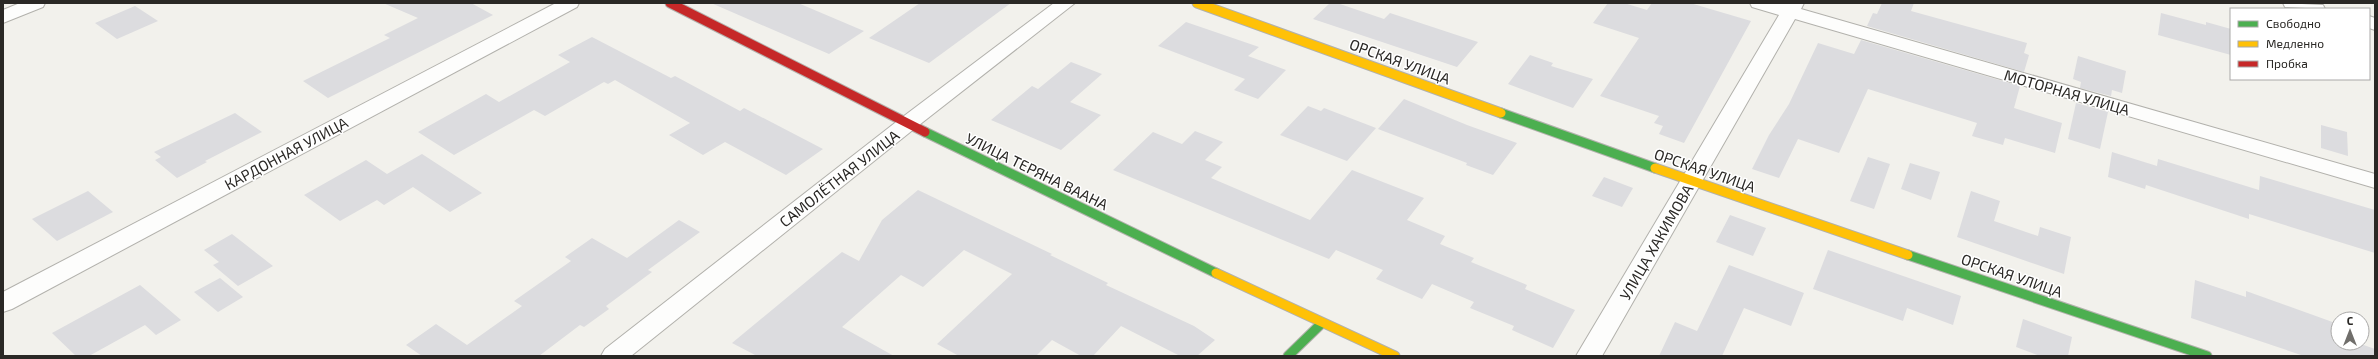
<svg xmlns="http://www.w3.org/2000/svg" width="2378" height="359" font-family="'Exo 2',sans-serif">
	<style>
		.building { fill: #dcdcdf }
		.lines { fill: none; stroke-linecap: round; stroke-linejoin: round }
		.street-casing { stroke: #b2b1ac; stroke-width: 2 }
		.fast-casing { stroke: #b2b1ac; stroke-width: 11 }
		.slow-casing { stroke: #b2b1ac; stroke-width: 11 }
		.jam-casing { stroke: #b2b1ac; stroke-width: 11 }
		.street { fill: #fdfdfc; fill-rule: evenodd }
		.fast { stroke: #4caf50; stroke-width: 9 }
		.slow { stroke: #ffc107; stroke-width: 9 }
		.jam { stroke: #c62828; stroke-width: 9 }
		.labels { text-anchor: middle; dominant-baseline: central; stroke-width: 3; stroke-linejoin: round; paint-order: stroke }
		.street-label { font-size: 15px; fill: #2a2825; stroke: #fff }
	</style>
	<rect width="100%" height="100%" fill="#f2f1ec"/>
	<g class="building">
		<polygon points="383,3 471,3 493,15 328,98 303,81 390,38 384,35 418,18"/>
		<polygon points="711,3 798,3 864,31 829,54"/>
		<polygon points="920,3 1011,3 929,63 869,38"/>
		<polygon points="1330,3 1337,3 1384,19 1390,13 1478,42 1457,67 1313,19"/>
		<polygon points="1608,3 1624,3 1647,10 1652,3 1690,3 1751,21 1684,143 1659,134 1663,126 1654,123 1659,116 1600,96 1639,38 1593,23"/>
		<polygon points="1882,3 1914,3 1911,11 2027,43 2024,53 2029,55 2024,72 1867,26 1873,13 1877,14"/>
		<polygon points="135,6 158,21 117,39 95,23"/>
		<polygon points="2161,13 2206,25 2206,22 2231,29 2231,55 2158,35"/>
		<polygon points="1186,22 1259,47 1248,56 1286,70 1258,99 1234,90 1245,79 1158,46"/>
		<polygon points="592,37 671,78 675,76 740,111 744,108 823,149 786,175 725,142 703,155 669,135 690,123 615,80 608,84 604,82 545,116 534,110 454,155 418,132 486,94 499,102 570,62 558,55"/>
		<polygon points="1861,40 2020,86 2014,108 2062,123 2055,153 2005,138 2003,145 1972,136 1977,123 1868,89 1839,153 1798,139 1779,178 1752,169 1769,135 1789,104 1818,43 1854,54"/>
		<polygon points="1530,55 1553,63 1551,66 1593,79 1573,108 1508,84"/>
		<polygon points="2078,56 2126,71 2122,93 2112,90 2111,96 2080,88 2081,82 2073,79"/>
		<polygon points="1071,62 1102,74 1070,102 1101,115 1061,150 991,120 1032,86 1038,89"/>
		<polygon points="1404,99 1467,125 1517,143 1493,175 1466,165 1467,163 1378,129"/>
		<polygon points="2076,103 2108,112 2100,149 2068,139"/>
		<polygon points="1308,106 1321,111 1324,108 1376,128 1347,161 1280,135"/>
		<polygon points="235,113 262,132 205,161 207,162 177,178 155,160 161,157 154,152"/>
		<polygon points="2321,125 2347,132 2348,156 2321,148"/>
		<polygon points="1195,131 1223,142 1205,160 1222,167 1211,178 1310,220 1352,170 1424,198 1407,220 1445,236 1440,244 1474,258 1471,262 1527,285 1525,289 1575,310 1553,348 1512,330 1514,326 1470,308 1474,302 1432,284 1422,299 1376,279 1383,270 1336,250 1329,259 1113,170 1153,132 1182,144"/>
		<polygon points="2112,152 2157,166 2158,159 2259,190 2260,176 2375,210 2375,253 2249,214 2249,219 2146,185 2145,189 2108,177"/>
		<polygon points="422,154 482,193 450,212 413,187 384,205 377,200 340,221 304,195 366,160 387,174"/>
		<polygon points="1868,157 1890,164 1874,209 1850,201"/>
		<polygon points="1910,163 1940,172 1931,200 1901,189"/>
		<polygon points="1604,177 1633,188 1622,207 1592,196"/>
		<polygon points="918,190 1052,254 1050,255 1108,283 1106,285 1194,326 1215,340 1197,356 1180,356 1121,326 1093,356 1081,356 1052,340 1036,356 959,356 937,344 1012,274 964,250 923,287 901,275 842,327 894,356 757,356 732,343 842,252 859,261 882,220"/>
		<polygon points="88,191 113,212 57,241 32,219"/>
		<polygon points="1971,191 2000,201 1994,221 2038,236 2040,227 2071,237 2064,274 1957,237"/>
		<polygon points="1730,215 1766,228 1753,256 1716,242"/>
		<polygon points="679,220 700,232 648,270 652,272 606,306 609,309 584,327 580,325 539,356 422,356 406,345 436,324 467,345 522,306 514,301 571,261 565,257 592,238 627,258"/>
		<polygon points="232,234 273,266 238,286 213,265 219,262 204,250"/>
		<polygon points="1828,250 1961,296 1953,325 1907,308 1903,321 1813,289"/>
		<polygon points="1729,265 1804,293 1791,326 1744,308 1722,356 1659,356 1675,322 1697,331"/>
		<polygon points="220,278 243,297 218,312 194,292"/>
		<polygon points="2195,280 2246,297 2246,291 2338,324 2338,343 2358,343 2375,349 2375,356 2304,356 2191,318"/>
		<polygon points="140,285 181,320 156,335 145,325 89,356 76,356 52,333"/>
		<polygon points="2023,319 2072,337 2068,356 2040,356 2016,347"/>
	</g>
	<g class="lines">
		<g class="street-casing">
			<g id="street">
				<polygon points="20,3 45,3 43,7 3,23 3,10"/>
				<polygon points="556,3 579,3 577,7 12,309 3,312 3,292"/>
				<polygon points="1054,3 1075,3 914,129 631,356 601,356 605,349 900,119"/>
				<polygon points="1750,3 1804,3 1801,9 2375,174 2375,188 1795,19 1602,356 1576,356 1779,15 1752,7"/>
				<polygon points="2283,3 2323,5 2325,9 2285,7"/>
				<polygon points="2369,16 2375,18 2375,30 2369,28"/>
			</g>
		</g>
		<g class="fast-casing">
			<g id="fast">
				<polyline points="1501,113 1655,168"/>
				<polyline points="925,132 1216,273"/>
				<polyline points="1908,255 2207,356"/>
				<polyline points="1288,356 1322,323"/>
			</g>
		</g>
		<g class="slow-casing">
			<g id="slow">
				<polyline points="1197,3 1501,113"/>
				<polyline points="1655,168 1908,255"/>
				<polyline points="1216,273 1395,356"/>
			</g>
		</g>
		<g class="jam-casing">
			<polyline id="jam" points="670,3 925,132"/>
		</g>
		<use href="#street" class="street"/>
		<use href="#fast" class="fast"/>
		<use href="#slow" class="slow"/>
		<use href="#jam" class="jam"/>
	</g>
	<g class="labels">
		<g class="street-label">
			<text transform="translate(1400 61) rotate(20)">ОРСКАЯ УЛИЦА</text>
			<text transform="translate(2067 92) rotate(16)">МОТОРНАЯ УЛИЦА</text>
			<text transform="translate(286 153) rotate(-28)">КАРДОННАЯ УЛИЦА</text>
			<text transform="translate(1705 170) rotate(19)">ОРСКАЯ УЛИЦА</text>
			<text transform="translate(1037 171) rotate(26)">УЛИЦА ТЕРЯНА ВААНА</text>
			<text transform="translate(839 178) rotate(-38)">САМОЛЁТНАЯ УЛИЦА</text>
			<text transform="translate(1656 242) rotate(-60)">УЛИЦА ХАКИМОВА</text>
			<text transform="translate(2012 275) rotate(19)">ОРСКАЯ УЛИЦА</text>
		</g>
	</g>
	<rect width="2378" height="359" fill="none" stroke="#2a2825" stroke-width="8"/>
	<rect x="2230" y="8" width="140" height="72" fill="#ffffff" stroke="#aaa9a8"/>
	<rect x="2238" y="21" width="20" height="6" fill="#4caf50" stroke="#aaa9a8"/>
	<text x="2266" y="28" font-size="12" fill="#2a2825">Свободно</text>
	<rect x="2238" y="41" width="20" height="6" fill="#ffc107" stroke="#aaa9a8"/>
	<text x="2266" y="48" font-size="12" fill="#2a2825">Медленно</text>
	<rect x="2238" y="61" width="20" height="6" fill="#c62828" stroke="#aaa9a8"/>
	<text x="2266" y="68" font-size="12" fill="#2a2825">Пробка</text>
	<g transform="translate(2350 331)"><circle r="19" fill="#ffffff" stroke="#aaa9a8"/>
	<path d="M0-3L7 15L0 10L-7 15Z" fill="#706e6b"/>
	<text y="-6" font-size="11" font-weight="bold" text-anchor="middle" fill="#2a2825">С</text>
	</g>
</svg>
